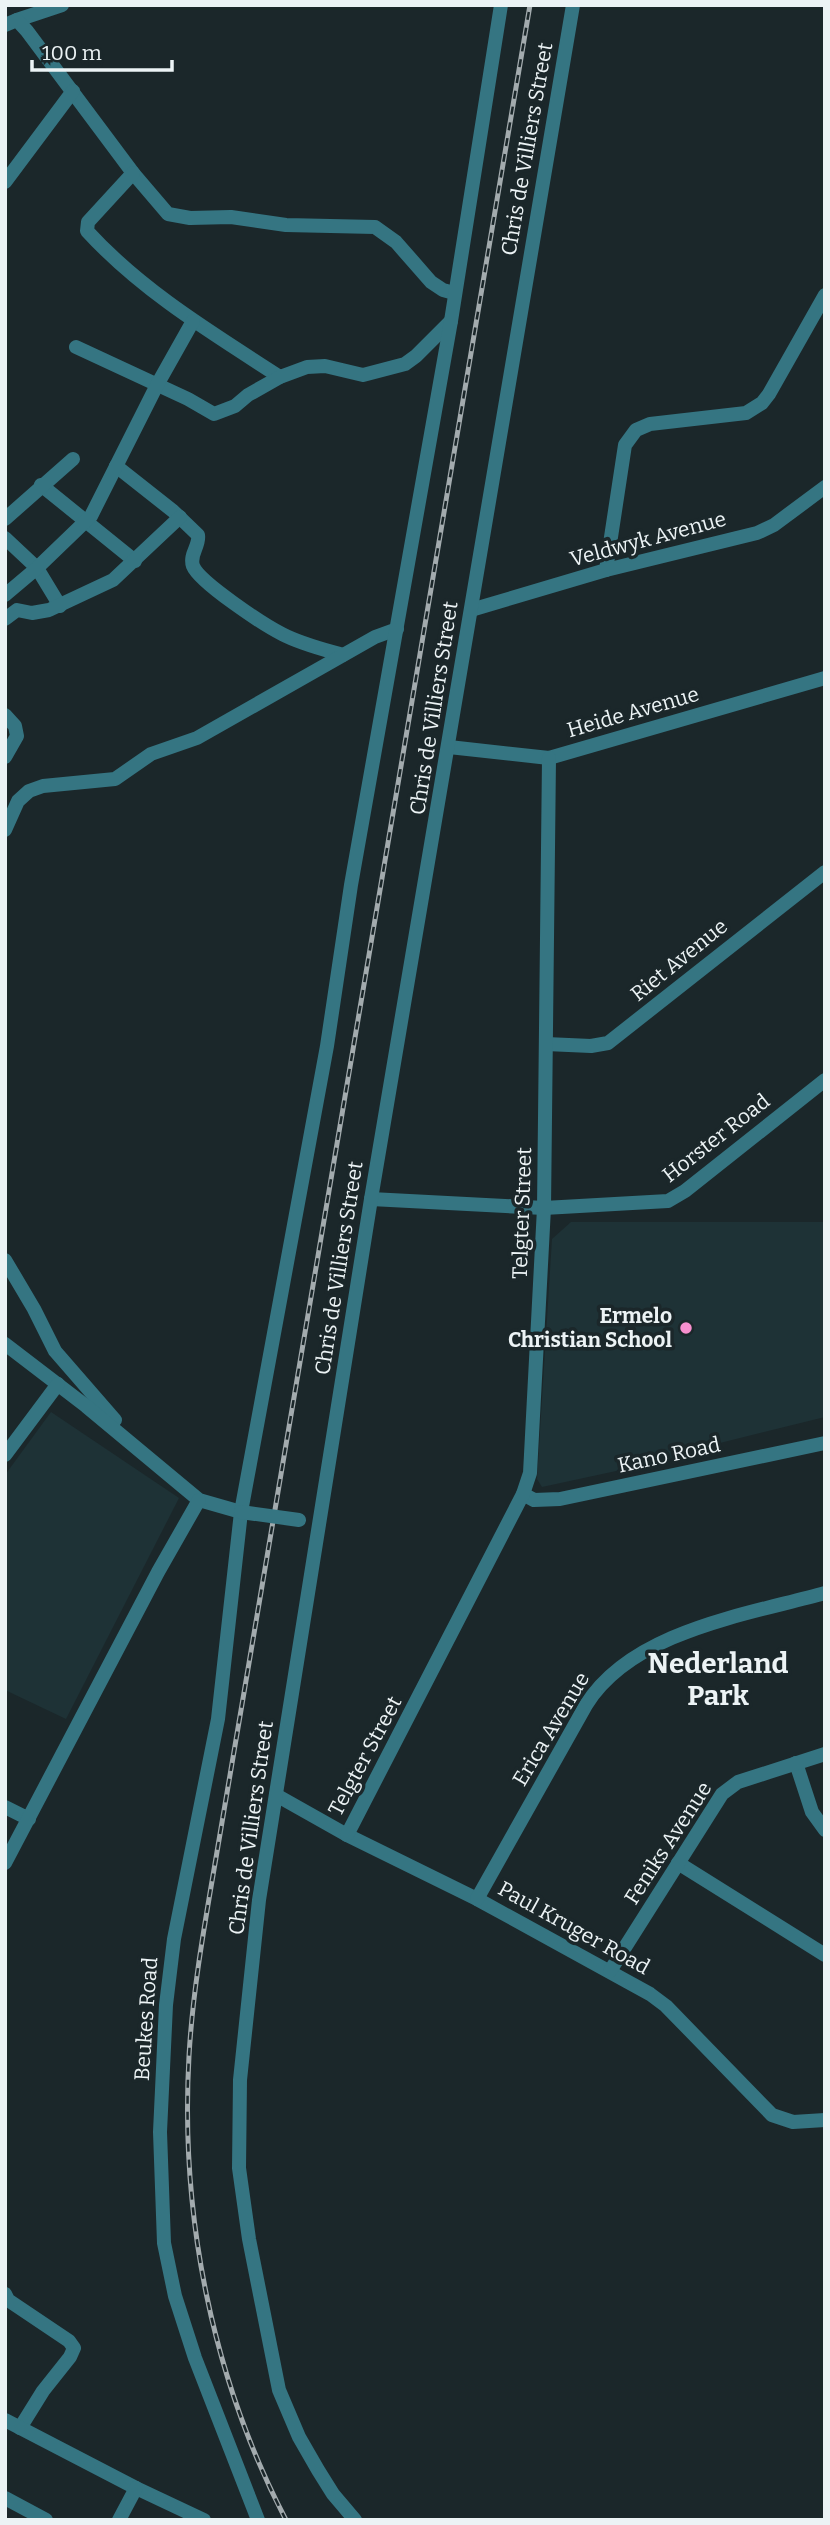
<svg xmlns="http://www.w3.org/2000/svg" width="830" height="2525" font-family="Bitter,serif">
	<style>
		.built { fill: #1e3236 }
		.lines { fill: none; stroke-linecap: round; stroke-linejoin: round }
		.minor { stroke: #357582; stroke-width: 14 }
		.rail-casing { stroke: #a3abae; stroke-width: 5 }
		.rail { stroke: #1b272a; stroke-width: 2.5; stroke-dasharray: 8; stroke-linecap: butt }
		.minor-bridge { stroke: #357582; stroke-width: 14 }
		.poi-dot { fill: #f790ce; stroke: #1b272a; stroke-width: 2.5 }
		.labels { text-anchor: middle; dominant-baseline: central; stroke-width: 7; stroke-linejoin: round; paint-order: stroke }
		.street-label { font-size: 21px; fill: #ecf3f5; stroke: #1b272a }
		.poi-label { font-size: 21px; font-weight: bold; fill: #ecf3f5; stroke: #1b272a; text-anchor: end }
		.district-label { font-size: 28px; font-weight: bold; fill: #ecf3f5; stroke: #1b272a }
	</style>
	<rect width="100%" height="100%" fill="#1b272a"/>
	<g class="built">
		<polygon points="571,1222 825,1222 825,1417 716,1444 718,1449 542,1487 537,1479 552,1239"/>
		<polygon points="51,1412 179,1498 66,1719 5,1690 5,1475"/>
	</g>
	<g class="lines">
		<g class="minor">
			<polyline points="17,20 62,5"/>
			<polyline points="5,25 17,20 27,31 133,173 168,214 190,218 231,217 286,225 375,227 396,242 431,282 443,290 454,293"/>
			<path d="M133 173 88 222 87 231C142 291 212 333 280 377"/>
			<polyline points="5,182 73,91"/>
			<polyline points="76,347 188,399 214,414 235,406 248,395 280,377 307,367 325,366 363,375 405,364 416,356 451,321"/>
			<path d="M116 466 173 511 198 535C200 546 189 554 193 566 199 582 264 625 282 634 301 644 322 649 343 655"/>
			<polyline points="41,485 135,561"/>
			<polyline points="5,519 73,459"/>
			<polyline points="5,538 37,568 60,606"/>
			<polyline points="606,570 625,445 636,430 650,424 746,413 762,403 769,394 825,295"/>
			<polyline points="5,595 37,568 91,516 157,385 193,321"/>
			<polyline points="471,610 606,570 757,533 774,525 825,487"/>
			<polyline points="5,619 17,610 32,613 49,610 113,580 180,517"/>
			<polyline points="5,715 15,726 17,736 5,757"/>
			<polyline points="449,747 549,758 825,678"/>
			<polyline points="5,830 18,801 29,791 43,786 115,779 151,754 197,738 375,637 397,629"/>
			<polyline points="546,1044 591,1046 608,1043 825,872"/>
			<polyline points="371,1199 544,1208 668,1201 685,1191 825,1080"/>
			<polyline points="5,1260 34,1309 55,1351 115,1420"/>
			<polyline points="5,1344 86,1406 199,1500 241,1512"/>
			<polyline points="5,1455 58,1384"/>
			<polyline points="523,1494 534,1500 560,1499 825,1443"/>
			<polyline points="796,1763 812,1812 825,1830"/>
			<polyline points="276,1795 347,1835 477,1899 650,1994 666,2006 772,2115 793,2122 825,2120"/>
			<polyline points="5,1807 29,1819"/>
			<polyline points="347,1835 523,1494 530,1473 544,1208 549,758"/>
			<polyline points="5,1863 158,1572 199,1500"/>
			<polyline points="678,1863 825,1955"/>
			<path d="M477 1899 586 1705C632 1631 746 1615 825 1593"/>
			<polyline points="610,1971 722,1794 738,1782 825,1754"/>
			<polyline points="5,2294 8,2300 69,2341 74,2348 70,2357 43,2391 20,2428"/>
			<polyline points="5,2420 136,2488 204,2520"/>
			<polyline points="5,2498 46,2520"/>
			<polyline points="119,2520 136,2488"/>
			<polyline points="258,2520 195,2358 175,2296 164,2243 160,2132 166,2005 174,1939 218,1719 241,1512 327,1046 351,885 451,321 501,5"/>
			<polyline points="355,2520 333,2494 318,2470 299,2437 279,2390 249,2239 239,2168 240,2080 259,1900 371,1199 573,5"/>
		</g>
		<g class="rail-casing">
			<path id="rail" d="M286 2520C212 2378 180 2215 189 2056 193 1984 207 1912 219 1840L530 5"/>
		</g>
		<use href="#rail" class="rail"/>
		<polyline class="minor-bridge" points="241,1512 299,1520"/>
	</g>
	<circle class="poi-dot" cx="686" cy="1328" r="7"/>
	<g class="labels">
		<g class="street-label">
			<text transform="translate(527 149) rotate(-80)">Chris de Villiers Street</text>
			<text transform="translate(648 539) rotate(-15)">Veldwyk Avenue</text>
			<text transform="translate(434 708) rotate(-81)">Chris de Villiers Street</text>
			<text transform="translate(633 712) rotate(-16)">Heide Avenue</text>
			<text transform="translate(679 960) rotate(-39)">Riet Avenue</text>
			<text transform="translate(716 1138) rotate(-38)">Horster Road</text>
			<text transform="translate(522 1213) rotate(-88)">Telgter Street</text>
			<text transform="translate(339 1268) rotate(-81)">Chris de Villiers Street</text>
			<text transform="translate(669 1455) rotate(-12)">Kano Road</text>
			<text transform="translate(551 1729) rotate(-59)">Erica Avenue</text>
			<text transform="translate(365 1756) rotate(-62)">Telgter Street</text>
			<text transform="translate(251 1828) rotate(-82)">Chris de Villiers Street</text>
			<text transform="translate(668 1843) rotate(-57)">Feniks Avenue</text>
			<text transform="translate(574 1928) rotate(29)">Paul Kruger Road</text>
			<text transform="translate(146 2019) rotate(-86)">Beukes Road</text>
		</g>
		<g class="poi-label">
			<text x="672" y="1316">Ermelo<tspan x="672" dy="24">Christian School</tspan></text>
		</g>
		<g class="district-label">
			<text x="718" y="1663">Nederland<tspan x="718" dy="32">Park</tspan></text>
		</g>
	</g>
	<rect width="830" height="2525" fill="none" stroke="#ecf3f5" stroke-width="14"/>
	<path d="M32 60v10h140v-10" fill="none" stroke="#ecf3f5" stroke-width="3.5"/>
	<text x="42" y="60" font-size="21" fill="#ecf3f5" stroke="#1b272a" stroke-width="5" paint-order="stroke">100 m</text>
</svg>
